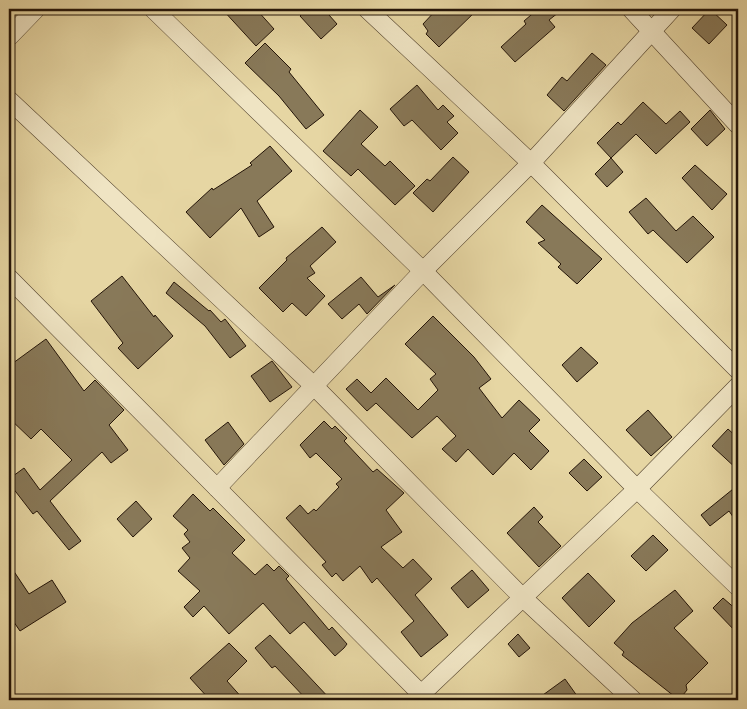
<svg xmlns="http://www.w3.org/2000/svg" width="747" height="709" font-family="'Libre Caslon Text',serif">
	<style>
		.building { fill: #887959; stroke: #231408 }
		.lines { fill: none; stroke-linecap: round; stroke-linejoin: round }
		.street-casing { stroke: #54442f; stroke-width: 19 }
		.street { stroke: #efe4c3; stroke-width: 18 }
	</style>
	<rect width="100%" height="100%" fill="#e6d6a3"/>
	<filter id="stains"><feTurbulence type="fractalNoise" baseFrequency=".004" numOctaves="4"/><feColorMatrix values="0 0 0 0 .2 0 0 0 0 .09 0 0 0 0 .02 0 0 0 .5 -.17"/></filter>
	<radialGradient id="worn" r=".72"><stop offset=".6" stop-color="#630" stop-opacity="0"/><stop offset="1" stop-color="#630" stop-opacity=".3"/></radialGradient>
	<g class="building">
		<polygon points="222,9 256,9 274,29 256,46"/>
		<polygon points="307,9 331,9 329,15 337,24 321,39 300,16"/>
		<polygon points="437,9 478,9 439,47 426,34 428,31 423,24"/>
		<polygon points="538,9 563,9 549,20 555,27 515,62 501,47 526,24 524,21"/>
		<polygon points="710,9 727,25 709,44 692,28"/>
		<polygon points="265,43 291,69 289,72 324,115 306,129 279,96 245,63"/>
		<polygon points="592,53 606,65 564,111 547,95 562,77 567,81"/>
		<polygon points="417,85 438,110 443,105 454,116 447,122 458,133 441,150 412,120 404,126 390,109"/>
		<polygon points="643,102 666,124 680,111 690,122 656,154 636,134 611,158 597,143 618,122 621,125"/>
		<polygon points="360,110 378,127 361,144 385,166 390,161 415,186 395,205 358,169 351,176 323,151"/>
		<polygon points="710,110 725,129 707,146 691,129"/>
		<polygon points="270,146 292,171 257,201 274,227 259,237 241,208 210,238 186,212 212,188 213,190 252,165 250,163"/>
		<polygon points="453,157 469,172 433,212 413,193 427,179 430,181"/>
		<polygon points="611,158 623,172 607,187 595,174"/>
		<polygon points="695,165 727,194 712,210 682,178"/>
		<polygon points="646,198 676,231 693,216 714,237 687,263 653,230 648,234 629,212"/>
		<polygon points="542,205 602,259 577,284 558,267 561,264 538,243 545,240 526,222"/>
		<polygon points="322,227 336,242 310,266 315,273 307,278 325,296 306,316 292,303 283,312 259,288 287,260 286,258"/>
		<polygon points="122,276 154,317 155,315 173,336 138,369 118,348 123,343 91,301"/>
		<polygon points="361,277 378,297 395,285 367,314 359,304 342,319 328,304"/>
		<polygon points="174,282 209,311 210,310 221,322 225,319 246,346 230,358 205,326 166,293"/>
		<polygon points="433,316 474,357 491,379 479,388 502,418 519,400 540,420 529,431 549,451 531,470 514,453 493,475 468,449 456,462 442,449 456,436 437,416 412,438 376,403 367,411 346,389 357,379 371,393 386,378 418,410 438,390 430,379 436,374 405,344"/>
		<polygon points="46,339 84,391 95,380 124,410 109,425 128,450 111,463 102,452 50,501 81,541 69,550 37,511 33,514 9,483 9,479 24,468 40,490 72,460 41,429 31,439 9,418 9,366"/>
		<polygon points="581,347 598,363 577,382 562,365"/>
		<polygon points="272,361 292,387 270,402 251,376"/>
		<polygon points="648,410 672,437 651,456 626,430"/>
		<polygon points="324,421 332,429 335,426 347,438 344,441 373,472 377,469 404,493 386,510 402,532 381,547 403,568 413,559 432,579 415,595 448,635 421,657 401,632 414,621 377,578 372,583 360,566 343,581 336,573 332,577 322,565 326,562 286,518 300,505 308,514 314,509 316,511 339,487 336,484 342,479 316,453 310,458 300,445"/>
		<polygon points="228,422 244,444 224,465 205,440"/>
		<polygon points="728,429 738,438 738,470 712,446"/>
		<polygon points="584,459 602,477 587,491 569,473"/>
		<polygon points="738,485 738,524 729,511 710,526 701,515"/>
		<polygon points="193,494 210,511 213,508 245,540 232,553 255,575 267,564 274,571 279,566 289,576 286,579 329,630 332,627 347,644 344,648 335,656 304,622 290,634 263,603 229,634 204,606 193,617 184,607 200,591 178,571 190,558 182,548 190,542 184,534 188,530 173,516"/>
		<polygon points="136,501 152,519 133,537 117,519"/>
		<polygon points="534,507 543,517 538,522 561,546 539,567 507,533"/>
		<polygon points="653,535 668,550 646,571 631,556"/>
		<polygon points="9,564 29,594 52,580 66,602 20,631 9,615"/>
		<polygon points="472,570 489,590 468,608 451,588"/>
		<polygon points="588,573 615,601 589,627 562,598"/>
		<polygon points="675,590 693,611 674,628 708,663 686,685 687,690 679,700 622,655 624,652 614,643 632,623"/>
		<polygon points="723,598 738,611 738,634 713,608"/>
		<polygon points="518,634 530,648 519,657 508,644"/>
		<polygon points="270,635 331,700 307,700 275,666 272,668 255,648"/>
		<polygon points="229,643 247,661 227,681 244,700 210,700 190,678"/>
		<polygon points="565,679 580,700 536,700"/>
	</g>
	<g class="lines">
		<g class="street-casing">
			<g id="street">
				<polyline points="153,9 423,271 637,489 738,587"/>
				<polyline points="367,9 531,163 738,370"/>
				<polyline points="631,9 738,125"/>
				<polyline points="9,37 36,9"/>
				<polyline points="9,100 313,385 522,597 633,700"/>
				<polyline points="9,278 427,700"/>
				<polyline points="217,488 423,271 531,163 672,9"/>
				<polyline points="415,700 637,489 738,386"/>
			</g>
		</g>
		<use href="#street" class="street"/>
	</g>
	<rect width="747" height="709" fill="none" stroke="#e6d6a3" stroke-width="30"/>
	<rect x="10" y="10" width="727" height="689" fill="none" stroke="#231408" stroke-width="2.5"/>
	<rect x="15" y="15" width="717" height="679" fill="none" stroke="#231408"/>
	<rect width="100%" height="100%" filter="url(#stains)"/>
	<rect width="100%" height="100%" fill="url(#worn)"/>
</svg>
